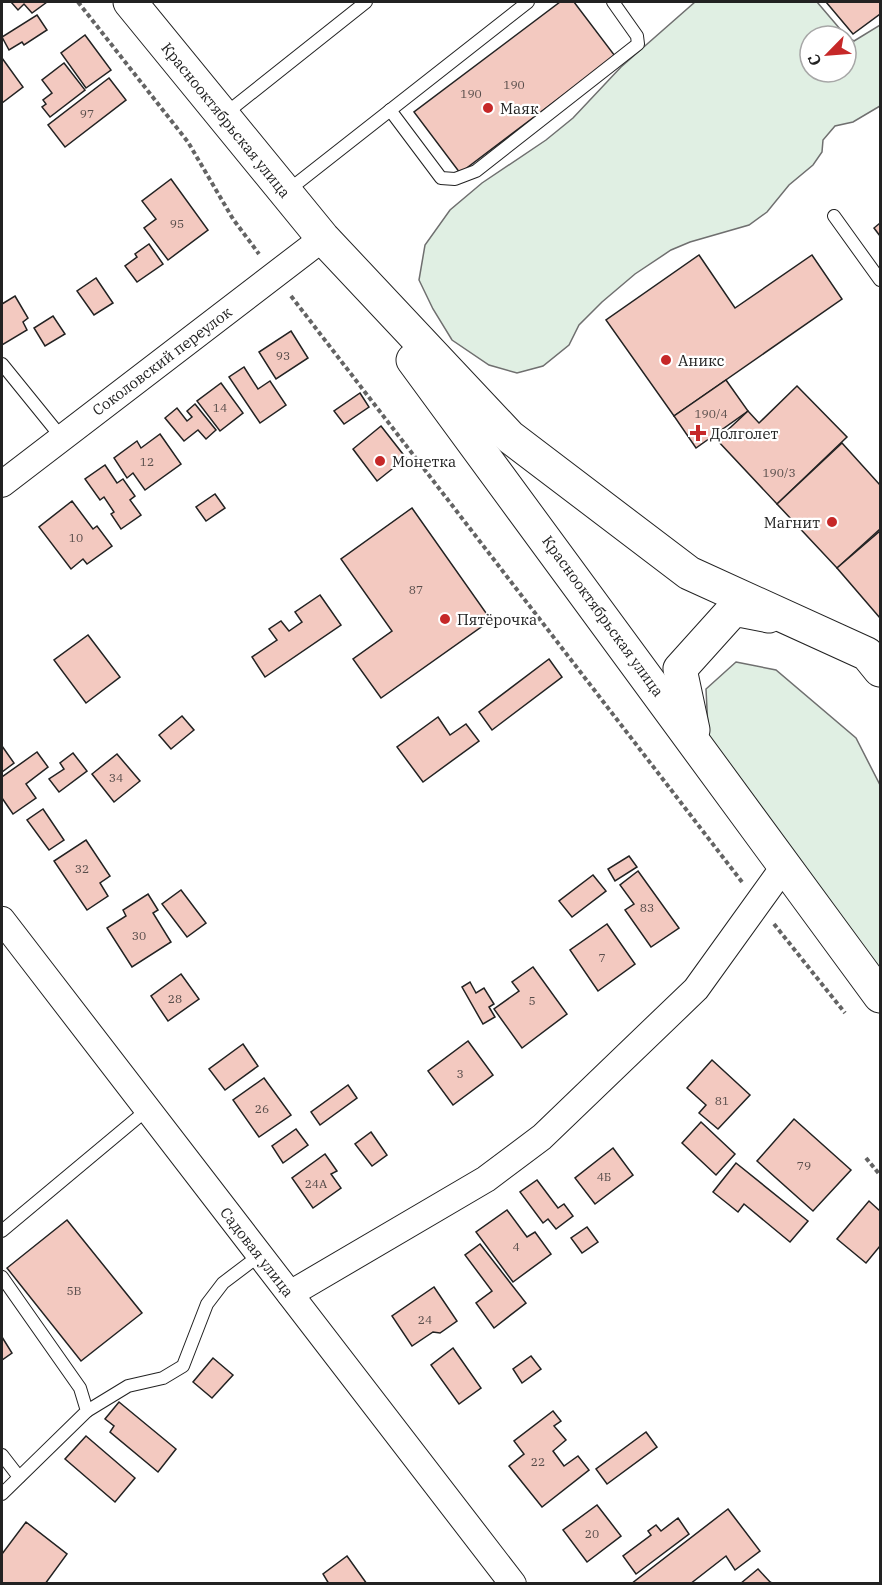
<svg xmlns="http://www.w3.org/2000/svg" width="882" height="1585" font-family="'IBM Plex Serif',serif">
	<style>
		.green { fill: #e0efe3; stroke: #6f6f6f; stroke-width: 1.5 }
		.building { fill: #f3c9c0; stroke: #222; stroke-width: 1.5 }
		.lines { fill: none; stroke-linecap: round; stroke-linejoin: round }
		.lane-casing { stroke: #222; stroke-width: 14 }
		.street-casing { stroke: #222; stroke-width: 28 }
		.secondary-casing { stroke: #222; stroke-width: 35 }
		.path { stroke: #646464; stroke-width: 4; stroke-dasharray: 4.5 3; stroke-linecap: butt }
		.lane { stroke: #fff; stroke-width: 12 }
		.street { stroke: #fff; stroke-width: 26 }
		.secondary { stroke: #fff; stroke-width: 33 }
		.poi-dot { fill: #c62828; stroke: #fff; stroke-width: 2 }
		.labels { text-anchor: middle; dominant-baseline: central; stroke-width: 4.5; stroke-linejoin: round; paint-order: stroke }
		.number-label { font-size: 12px; fill: #564c4a }
		.poi-label { font-size: 15px; fill: #222; stroke: #fff; text-anchor: start }
		.street-label { font-size: 15px; fill: #222; stroke: #fff }
	</style>
	<rect width="100%" height="100%" fill="#fff"/>
	<g class="green">
		<polygon points="695,2 817,2 846,36 810,36 810,72 846,72 846,36 854,41 880,25 880,106 853,122 835,126 823,140 822,152 813,165 789,185 767,212 749,225 690,242 671,250 635,274 602,302 579,325 569,345 543,366 517,373 489,365 452,340 433,309 419,280 425,245 450,210 482,183 546,140 573,118 621,67"/>
		<polygon points="736,662 776,670 856,738 880,785 880,969 868,966 709,749 706,689"/>
	</g>
	<g class="building">
		<polygon points="11,2 47,2 32,13 24,4 18,10"/>
		<polygon points="560,2 574,2 615,56 460,173 414,112"/>
		<polygon points="826,2 880,2 880,14 853,34"/>
		<polygon points="37,15 47,30 24,45 22,42 9,50 2,37"/>
		<polygon points="85,35 111,70 86,88 61,53"/>
		<polygon points="2,58 23,87 2,103"/>
		<polygon points="64,63 85,90 50,117 42,107 46,104 43,100 52,93 42,80"/>
		<polygon points="109,78 126,100 65,147 48,125"/>
		<polygon points="171,179 208,230 168,260 144,228 156,219 142,201"/>
		<polygon points="880,223 880,236 874,228"/>
		<polygon points="149,244 163,264 137,282 125,266 137,257 135,254"/>
		<polygon points="699,255 735,308 812,255 842,299 674,416 606,320"/>
		<polygon points="96,278 113,303 94,315 77,291"/>
		<polygon points="15,296 28,318 23,322 27,330 2,345 2,304"/>
		<polygon points="53,316 65,334 45,346 34,328"/>
		<polygon points="291,331 308,358 276,379 259,352"/>
		<polygon points="244,367 258,389 270,381 286,405 260,423 229,377"/>
		<polygon points="726,380 748,411 696,448 674,416"/>
		<polygon points="221,383 243,413 220,431 197,401"/>
		<polygon points="797,386 847,437 777,504 717,440 748,411 759,423"/>
		<polygon points="360,393 369,407 344,424 334,411"/>
		<polygon points="195,404 216,430 206,439 198,430 184,441 165,418 177,408 187,421 192,417 187,411"/>
		<polygon points="381,426 406,458 377,481 353,449"/>
		<polygon points="160,434 181,464 145,490 133,473 127,478 114,458 137,441 141,448"/>
		<polygon points="842,443 880,485 880,529 837,568 777,504"/>
		<polygon points="105,465 117,483 123,479 135,496 130,500 141,515 121,529 111,514 114,512 104,497 100,500 85,479"/>
		<polygon points="215,494 225,508 206,521 196,507"/>
		<polygon points="72,501 93,529 97,526 112,546 87,564 83,559 71,569 39,527"/>
		<polygon points="412,508 491,620 381,698 353,659 392,631 341,559"/>
		<polygon points="880,531 880,618 837,568"/>
		<polygon points="320,595 341,625 265,677 252,657 277,640 269,629 281,621 289,631 302,622 295,612"/>
		<polygon points="88,635 120,677 86,703 54,660"/>
		<polygon points="549,659 562,677 492,730 479,712"/>
		<polygon points="182,716 194,730 171,749 159,735"/>
		<polygon points="438,717 450,735 466,724 479,741 423,782 397,747"/>
		<polygon points="2,746 14,763 2,772"/>
		<polygon points="37,752 48,767 26,784 36,798 13,814 2,798 2,777"/>
		<polygon points="73,753 87,771 59,792 49,779 64,769 60,763"/>
		<polygon points="117,754 140,781 114,802 92,774"/>
		<polygon points="43,809 64,840 49,850 27,820"/>
		<polygon points="86,840 110,876 100,883 108,896 87,910 54,861"/>
		<polygon points="629,856 637,867 615,881 608,869"/>
		<polygon points="638,871 679,928 651,947 625,910 634,904 620,885"/>
		<polygon points="593,875 606,891 572,917 559,901"/>
		<polygon points="181,890 206,923 187,937 162,904"/>
		<polygon points="148,894 158,910 153,913 171,942 132,967 107,928 126,916 123,910"/>
		<polygon points="607,924 635,964 598,991 570,950"/>
		<polygon points="533,967 567,1014 522,1048 494,1009 519,991 512,982"/>
		<polygon points="181,974 199,999 168,1021 151,996"/>
		<polygon points="470,982 476,993 484,988 494,1004 489,1007 495,1017 483,1024 462,987"/>
		<polygon points="468,1041 493,1075 453,1105 428,1071"/>
		<polygon points="243,1044 258,1066 225,1090 209,1069"/>
		<polygon points="712,1060 750,1095 718,1129 699,1113 706,1105 687,1088"/>
		<polygon points="264,1078 291,1115 259,1137 233,1100"/>
		<polygon points="348,1085 357,1098 320,1125 311,1112"/>
		<polygon points="794,1119 851,1170 813,1211 757,1161"/>
		<polygon points="701,1122 735,1154 716,1175 682,1143"/>
		<polygon points="296,1129 308,1145 283,1163 272,1146"/>
		<polygon points="371,1132 387,1155 372,1166 355,1144"/>
		<polygon points="613,1148 633,1175 595,1204 575,1178"/>
		<polygon points="325,1154 337,1171 331,1174 341,1188 313,1208 292,1178"/>
		<polygon points="736,1163 808,1221 790,1242 744,1204 738,1212 713,1192"/>
		<polygon points="537,1180 558,1208 564,1204 573,1216 556,1229 548,1219 543,1223 520,1192"/>
		<polygon points="869,1201 880,1211 880,1246 866,1263 837,1239"/>
		<polygon points="507,1210 527,1237 535,1232 551,1254 513,1282 476,1232"/>
		<polygon points="67,1220 142,1313 81,1361 7,1268"/>
		<polygon points="587,1227 598,1242 582,1253 571,1238"/>
		<polygon points="480,1244 526,1303 494,1328 476,1303 492,1291 465,1255"/>
		<polygon points="434,1287 457,1321 440,1333 433,1332 412,1346 392,1316"/>
		<polygon points="2,1337 12,1353 2,1360"/>
		<polygon points="453,1348 481,1388 459,1404 431,1365"/>
		<polygon points="531,1356 541,1369 522,1383 513,1369"/>
		<polygon points="213,1358 233,1375 212,1398 193,1382"/>
		<polygon points="119,1402 176,1449 158,1472 110,1432 114,1426 105,1419"/>
		<polygon points="553,1411 561,1421 554,1426 566,1440 553,1451 564,1466 578,1456 589,1470 542,1507 509,1466 524,1454 514,1441"/>
		<polygon points="646,1432 657,1447 607,1484 596,1469"/>
		<polygon points="86,1436 135,1478 115,1502 65,1459"/>
		<polygon points="597,1505 621,1536 587,1562 563,1530"/>
		<polygon points="728,1509 760,1551 735,1570 726,1556 690,1584 631,1584"/>
		<polygon points="678,1518 689,1534 636,1574 623,1556 651,1535 648,1531 656,1525 661,1531"/>
		<polygon points="26,1522 67,1554 45,1584 2,1584 2,1554"/>
		<polygon points="347,1556 367,1584 329,1584 323,1574"/>
		<polygon points="758,1569 770,1582 774,1584 740,1584"/>
	</g>
	<g class="lines">
		<g class="lane-casing">
			<g id="lane">
				<polyline points="390,110 441,178 455,179 476,171 638,44 637,36 613,2"/>
				<polyline points="225,114 366,2"/>
				<polyline points="286,192 528,2"/>
				<polyline points="834,216 880,280"/>
				<polyline points="2,364 62,438"/>
				<polyline points="2,1231 148,1109"/>
				<polyline points="2,1277 80,1388 87,1411 2,1494"/>
				<polyline points="87,1411 128,1386 163,1378 183,1366 207,1304 223,1283 260,1255"/>
				<polyline points="2,1455 19,1477"/>
			</g>
		</g>
		<g class="street-casing">
			<g id="street">
				<polyline points="2,484 323,238"/>
				<polyline points="2,920 513,1584"/>
				<polyline points="290,1294 486,1179 542,1137 696,989 786,864"/>
			</g>
		</g>
		<g class="secondary-casing">
			<g id="secondary">
				<polyline points="130,2 323,238 510,437 689,573 867,654 880,670"/>
				<polyline points="413,360 880,996"/>
				<polyline points="693,730 680,669 734,609 769,616"/>
			</g>
		</g>
		<g class="path">
			<polyline points="78,2 188,142 233,219 259,254"/>
			<polyline points="291,296 742,882"/>
			<polyline points="774,924 845,1013"/>
			<polyline points="866,1158 880,1175"/>
		</g>
		<use href="#lane" class="lane"/>
		<use href="#street" class="street"/>
		<use href="#secondary" class="secondary"/>
	</g>
	<g class="poi-dot">
		<circle cx="488" cy="108" r="6"/>
		<circle cx="666" cy="360" r="6"/>
		<path d="M695 424h6v6h6v6h-6v6h-6v-6h-6v-6h6z"/>
		<circle cx="380" cy="461" r="6"/>
		<circle cx="832" cy="522" r="6"/>
		<circle cx="445" cy="619" r="6"/>
	</g>
	<g class="labels">
		<g class="number-label">
			<text x="514" y="84">190</text>
			<text x="471" y="93">190</text>
			<text x="87" y="113">97</text>
			<text x="177" y="223">95</text>
			<text x="283" y="355">93</text>
			<text x="220" y="407">14</text>
			<text x="711" y="413">190/4</text>
			<text x="147" y="461">12</text>
			<text x="779" y="472">190/3</text>
			<text x="76" y="537">10</text>
			<text x="416" y="589">87</text>
			<text x="116" y="777">34</text>
			<text x="82" y="868">32</text>
			<text x="647" y="907">83</text>
			<text x="139" y="935">30</text>
			<text x="602" y="957">7</text>
			<text x="175" y="998">28</text>
			<text x="532" y="1000">5</text>
			<text x="460" y="1073">3</text>
			<text x="722" y="1100">81</text>
			<text x="262" y="1108">26</text>
			<text x="804" y="1165">79</text>
			<text x="604" y="1176">4Б</text>
			<text x="316" y="1183">24А</text>
			<text x="516" y="1246">4</text>
			<text x="74" y="1290">5В</text>
			<text x="425" y="1319">24</text>
			<text x="538" y="1461">22</text>
			<text x="592" y="1533">20</text>
		</g>
		<g class="poi-label">
			<text x="500" y="108">Маяк</text>
			<text x="678" y="360">Аникс</text>
			<text x="710" y="433">Долголет</text>
			<text x="392" y="461">Монетка</text>
			<text x="820" y="522" text-anchor="end">Магнит</text>
			<text x="457" y="619">Пятёрочка</text>
		</g>
		<g class="street-label">
			<text transform="translate(226 120) rotate(51)">Краснооктябрьская улица</text>
			<text transform="translate(162 361) rotate(-37)">Соколовский переулок</text>
			<text transform="translate(603 616) rotate(54)">Краснооктябрьская улица</text>
			<text transform="translate(257 1252) rotate(52)">Садовая улица</text>
		</g>
	</g>
	<rect width="882" height="1585" fill="none" stroke="#222222" stroke-width="6"/>
	<g transform="translate(828 54) rotate(245)"><circle r="28" fill="#ffffff" stroke="#a7a7a7" stroke-width="1.5"/>
	<path d="M0-4.5L10 22L0 15L-10 22Z" fill="#c62828"/>
	<text y="-9" font-size="16" font-weight="bold" text-anchor="middle" fill="#222222">С</text>
	</g>
</svg>
